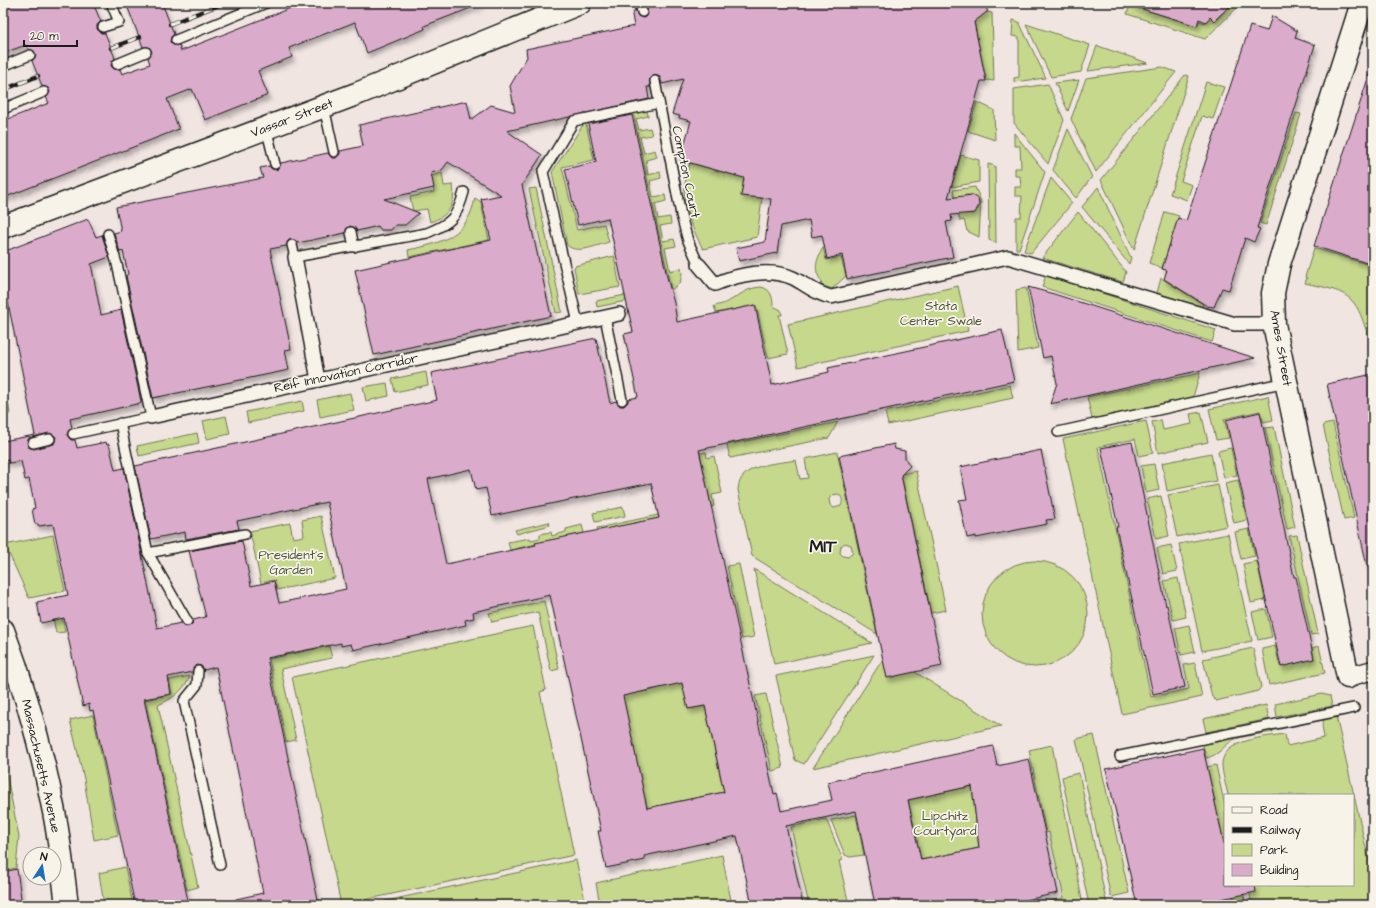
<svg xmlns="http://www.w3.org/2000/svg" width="1376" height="908" font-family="'Architects Daughter',sans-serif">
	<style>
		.green { fill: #c6d88c; stroke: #717a54; fill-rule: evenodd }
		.building { fill: #dbabcb; stroke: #1c1c1c; fill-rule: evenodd; filter: url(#shadow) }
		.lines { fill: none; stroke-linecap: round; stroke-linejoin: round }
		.service-casing { stroke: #1c1c1c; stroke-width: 12 }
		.pedestrian-casing { stroke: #1c1c1c; stroke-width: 16 }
		.minor-casing { stroke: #1c1c1c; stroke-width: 21 }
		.tertiary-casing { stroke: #1c1c1c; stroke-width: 25 }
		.secondary-casing { stroke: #1c1c1c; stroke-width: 25 }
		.primary-casing { stroke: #1c1c1c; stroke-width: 25 }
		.service { stroke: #f7f3e8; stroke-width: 9 }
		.pedestrian { stroke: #f7f3e8; stroke-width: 13 }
		.minor { stroke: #f7f3e8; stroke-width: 18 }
		.tertiary { stroke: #f7f3e8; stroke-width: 22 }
		.secondary { stroke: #f7f3e8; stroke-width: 22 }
		.primary { stroke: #f7f3e8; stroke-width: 22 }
		.rail-casing { stroke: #1c1c1c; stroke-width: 4.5 }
		.rail { stroke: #f7f3e8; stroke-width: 3; stroke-dasharray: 9; stroke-linecap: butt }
		.labels { text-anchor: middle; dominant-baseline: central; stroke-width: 3.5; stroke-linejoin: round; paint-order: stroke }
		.street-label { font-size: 13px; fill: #1c1c1c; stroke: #f7f3e8 }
		.park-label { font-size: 13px; fill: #4f543e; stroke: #f7f3e8 }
		.district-label { font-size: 17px; font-weight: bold; fill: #1c1c1c; stroke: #f7f3e8 }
	</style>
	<defs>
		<filter id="shadow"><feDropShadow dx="2.5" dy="4.5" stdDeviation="2" flood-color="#0004"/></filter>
	</defs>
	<rect width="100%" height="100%" fill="#f1e5e2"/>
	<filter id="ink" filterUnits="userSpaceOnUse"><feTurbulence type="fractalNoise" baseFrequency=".025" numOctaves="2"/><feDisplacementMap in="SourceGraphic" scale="8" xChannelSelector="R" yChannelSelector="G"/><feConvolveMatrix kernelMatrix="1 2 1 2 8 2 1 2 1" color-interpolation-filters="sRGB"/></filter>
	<g filter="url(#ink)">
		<g class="green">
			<polygon points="1233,3 1242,3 1205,39 1127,14 1130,5 1197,26 1199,21 1205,23 1210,17 1215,21"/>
			<polygon points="986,12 992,13 994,81 986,80 974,22"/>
			<polygon points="1013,20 1019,22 1046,78 1014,82 1014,78 1019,77 1019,37 1012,36"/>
			<polygon points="1026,24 1090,45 1081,72 1051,77"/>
			<polygon points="1097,46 1098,46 1148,63 1088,71"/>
			<polygon points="1162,67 1176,72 1096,172 1071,119 1086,78"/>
			<polygon points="1185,75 1189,76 1134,250 1101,180"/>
			<polygon points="1079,80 1068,111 1055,83"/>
			<polygon points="1206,82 1224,87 1213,119 1202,116 1181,181 1192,185 1187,200 1170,194"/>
			<polygon points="1048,84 1064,120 1048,164 1014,123 1014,89"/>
			<polygon points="977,102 994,110 995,140 968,131"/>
			<polygon points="647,111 648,116 636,119 639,130 650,128 652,135 640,137 644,153 655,150 657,157 646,160 648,175 660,172 661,178 650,181 653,197 665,195 666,201 655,204 658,219 670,217 671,224 660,226 663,241 674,239 676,246 665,248 670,271 681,268 682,274 680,283 671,290 633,113"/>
			<polygon points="1296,113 1301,114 1266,225 1260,223"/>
			<path d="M586 124 594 160 562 167 577 230 604 224 609 242C598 245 576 255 567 245L552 172 583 125Z"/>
			<polygon points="1068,129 1092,177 1076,198 1053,170"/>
			<polygon points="1014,133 1045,172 1019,249 1016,249 1016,217 1021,217 1022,196 1015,196 1015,187 1021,187 1020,176 1015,176 1015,168 1021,168 1020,146 1014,146"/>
			<polygon points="961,155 979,160 979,182 952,187"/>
			<path d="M690 163 744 178 741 196 762 198 757 237 703 249C687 218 678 198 690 163Z"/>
			<polygon points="988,164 995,166 996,243 989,240"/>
			<path d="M442 173 444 186 453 185C456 204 449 216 430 222L427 209 413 211 410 197 434 192 431 176Z"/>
			<polygon points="1051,178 1072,203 1031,253 1024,251"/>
			<path d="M975 187 981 201 979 237 967 231 964 220 960 221 953 190ZM966 195H972L979 201V208L972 214 965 213 963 197Z"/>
			<polygon points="1098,187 1131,258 1129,264 1082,207"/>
			<polygon points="536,188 562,312 556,313 529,189"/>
			<path d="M475 198 481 202 489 240 409 257 408 250C442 243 468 236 475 198Z"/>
			<polygon points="1078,212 1126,272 1123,282 1042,258"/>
			<polygon points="1165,212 1179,216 1162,268 1149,263"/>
			<path d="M823 247 826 260 841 257 846 276 832 289 821 285 822 282C812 269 817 260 823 247Z"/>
			<path d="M1314 248 1373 266V335H1368C1364 325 1361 312 1354 303 1344 289 1321 287 1305 283L1307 278 1305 277Z"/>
			<polygon points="614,256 620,287 579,294 574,268 575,266"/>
			<polygon points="1046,275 1216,330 1212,342 1042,287"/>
			<polygon points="1161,278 1203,304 1202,307 1157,293"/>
			<polygon points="958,286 968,331 798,367 788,324"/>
			<path d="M761 287C771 289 773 297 773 306L781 310 782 315H779L788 354 768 358 756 305 716 313 714 306C735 303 741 288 761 287Z"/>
			<polygon points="1026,288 1038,348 1018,352 1016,290"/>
			<polygon points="625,295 626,301 597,307 596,301"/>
			<polygon points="426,372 428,385 395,392 392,379"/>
			<polygon points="1200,373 1193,397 1092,419 1087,397"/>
			<polygon points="3,378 10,413 5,418 3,417"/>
			<polygon points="387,383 389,396 366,401 363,387"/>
			<polygon points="1010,385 1013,398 888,425 885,412"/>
			<polygon points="350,393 354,410 320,417 317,400"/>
			<polygon points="1268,396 1273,420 1263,422 1260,411 1224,419 1229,438 1216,440 1209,409"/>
			<polygon points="302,401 304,411 248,423 246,412"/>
			<polygon points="1201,412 1208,442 1158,453 1152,422 1161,420 1163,430 1192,424 1190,414"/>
			<polygon points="226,416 230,434 207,439 203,421"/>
			<polygon points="1146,421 1153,453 1139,456 1135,439 1098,447 1151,697 1189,689 1184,665 1195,663 1202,697 1122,714 1063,439"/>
			<polygon points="838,422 829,438 730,458 727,445"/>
			<polygon points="1333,423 1354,518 1344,520 1323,425"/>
			<polygon points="1274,427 1295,527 1287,529 1265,428"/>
			<polygon points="197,433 199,443 139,456 137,446"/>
			<polygon points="1231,448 1237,475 1224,478 1218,451"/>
			<polygon points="706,452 707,458 714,456 722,493 712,495 714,506 711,507 700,453"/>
			<path d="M837 452 838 456 877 634 752 556 738 490C739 463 776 464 796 460L800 479 808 478 805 459ZM838 494C843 497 843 501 841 506L834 508 830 505 829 499 832 495ZM845 543 851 545 853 553 848 557 843 556 840 553 841 546Z"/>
			<polygon points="1211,453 1216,481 1167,491 1162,463"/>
			<polygon points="1154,464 1159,490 1146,493 1141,466"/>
			<polygon points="916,471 946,610 931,613 901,474"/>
			<polygon points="1238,480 1247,520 1234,523 1225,483"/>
			<polygon points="1218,485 1227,526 1177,537 1168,495"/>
			<polygon points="1161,496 1169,536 1156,539 1147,499"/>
			<polygon points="623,507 625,516 595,522 593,513"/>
			<polygon points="658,515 659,518 598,531 597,528"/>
			<polygon points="321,516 335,578 277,590 274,580 264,582 266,593 263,593 250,531 290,523 293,538 304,536 302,520"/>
			<polygon points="549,522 550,525 517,534 515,530"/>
			<polygon points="582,525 584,533 510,550 508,542 530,538 531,540 540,538 540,534 551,532 552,536 566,532 566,529"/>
			<polygon points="1249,529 1255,556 1241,559 1235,532"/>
			<polygon points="1228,534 1252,641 1202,651 1179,544"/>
			<polygon points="53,535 65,591 29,598 5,545"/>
			<polygon points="1297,535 1318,634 1311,635 1289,536"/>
			<polygon points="1171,545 1177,571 1163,574 1157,548"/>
			<circle cx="1035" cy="614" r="53"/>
			<polygon points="1257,561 1265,600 1251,603 1243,564"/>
			<polygon points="739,564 754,637 742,639 727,566"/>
			<polygon points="754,569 872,643 774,664"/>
			<polygon points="1178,578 1186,617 1173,620 1164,581"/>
			<polygon points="58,597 65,632 56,633 49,599"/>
			<polygon points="544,601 559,669 551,671 538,612 492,622 489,613"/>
			<polygon points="1266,609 1272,637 1258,640 1252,612"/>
			<polygon points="1189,625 1195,652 1181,655 1175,628"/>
			<polygon points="533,626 546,690 540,692 574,855 341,905 292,677"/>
			<polygon points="329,646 332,658 281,669 296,740 286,742 269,659"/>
			<polygon points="1275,646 1280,666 1314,659 1312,648 1319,646 1325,673 1269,685 1262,649"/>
			<polygon points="1253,648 1261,687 1258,691 1216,701 1212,697 1203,659"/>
			<polygon points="886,654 1001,726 813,768"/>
			<polygon points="874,655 804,764 795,760 776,676"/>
			<path d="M190 676C184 691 172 699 158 705L198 887 187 890 145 700 172 694 169 680Z"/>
			<path d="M681 676 688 709 705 706 724 792 647 808 621 689C648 696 657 689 681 676Z"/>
			<polygon points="766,694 783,768 772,771 755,696"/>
			<polygon points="1322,694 1330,696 1332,706 1277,717 1275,704"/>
			<polygon points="1266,705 1269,719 1206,732 1203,719"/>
			<polygon points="93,715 118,835 94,840 84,779 70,720"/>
			<path d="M1336 716 1373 879V905H1252L1248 885H1353V795H1228C1226 785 1222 774 1222 764 1223 739 1266 737 1285 734L1287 746 1324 738C1322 723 1318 719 1336 716Z"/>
			<path d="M1272 729 1273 732C1262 734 1242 736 1233 740 1223 746 1220 755 1206 758L1203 745Z"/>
			<polygon points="1094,735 1129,893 1111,897 1076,739"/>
			<polygon points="1052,745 1083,905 1030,905 1064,898 1049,832 1046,833 1029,750"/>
			<polygon points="3,758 19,836 16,868 3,871"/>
			<polygon points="1216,765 1225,807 1225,848 1207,767"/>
			<polygon points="1079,773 1107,905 1089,905 1062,777"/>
			<polygon points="972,786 979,848 921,860 908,800"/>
			<polygon points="856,815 864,855 850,857 845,855 831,820"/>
			<polygon points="826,819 843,860 839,861 849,905 809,905 791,827"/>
			<polygon points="722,855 732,905 600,905 596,883"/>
			<polygon points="576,860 586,905 367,905"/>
			<polygon points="125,867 133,905 104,905 99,873"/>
			<polygon points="1242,885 1245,901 1235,904 1233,896"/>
		</g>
		<g class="building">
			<polygon points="3,3 93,3 101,22 97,25 97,29 101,33 105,33 115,58 112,61 111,66 114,69 120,69 122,74 150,64 148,58 152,52 149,47 143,47 126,3 162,3 174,34 171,37 170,42 173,45 179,45 181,51 303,3 481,4 424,26 425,29 367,53 355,22 289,48 292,57 258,71 268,95 205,120 192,89 167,99 179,129 3,198 3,121 49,103 46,97 50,92 48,88 42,86 32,61 36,56 34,51 28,49 26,45 3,53"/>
			<polygon points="649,3 981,3 988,11 974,22 986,81 981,81 948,198 972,195 978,198 979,205 975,213 951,215 952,221 946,222 953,257 847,279 842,255 827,259 822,235 812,237 809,220 781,226 777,253 739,261 736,248 765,242 771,199 741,196 744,178 680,160 691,121 679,118 680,116 672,114 683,79 662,84 660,77 654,75 650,79 650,87 647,87 649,99 507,131 542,155 522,185 551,316 374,355 355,270 491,240 481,199 501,195 448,162 442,170 431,173 434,188 384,199 419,213 405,225 395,225 391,230 381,230 378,226 357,231 355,228 350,226 347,228 345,233 298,243 296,241 291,239 288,241 286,246 270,249 291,349 285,350 289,370 153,398 126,276 128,274 123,251 120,252 114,233 121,231 116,207 263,178 260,168 269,166 271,168 276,170 279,168 281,163 328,153 332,158 336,158 340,154 340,151 363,146 359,125 467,101 471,120 491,105 515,112 510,86 527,57 526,49 634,26 632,15 635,9 638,16 644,18 648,14 646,4"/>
			<polygon points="1134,3 1233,3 1214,21 1210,17 1206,22 1199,19 1197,26 1133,6"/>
			<polygon points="1272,16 1297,31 1295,38 1315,45 1257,228 1260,229 1254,242 1245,238 1229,290 1222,288 1214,307 1207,306 1164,279 1167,270 1162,269 1178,218 1186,221 1250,26 1267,31"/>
			<polygon points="1370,72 1373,73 1373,265 1314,246"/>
			<path d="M632 115 667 277 674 303 677 322 755 305 772 385 829 372 828 368 1002 330 1014 381 699 450 774 794 777 793 781 811 832 800 828 782 993 746 997 766 1029 759 1058 893 1003 905H875L856 811 786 826 803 905H752L737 836 644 856 645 860 606 868 598 831H601L550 595 473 612 474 618 465 620 466 625 353 650 351 644 341 646V643L267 658 319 905H236V899L263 893 216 667 204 670 201 666 196 665 192 672 168 677 171 694 144 699 189 905H135L93 710 90 711 89 704 83 706 64 618 41 623 37 602 68 595 53 524 39 526 38 524H35L32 509 35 508 29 479 25 480 21 461 9 463 8 460 5 461 3 451V441L35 435 7 298 3 299V252L88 219 96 237 102 235 109 257 91 264 101 315 121 310 141 401V403L70 419 72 428 69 430 67 435 71 440H75L77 448 106 442 107 445 109 444 115 470 124 468 157 628 181 623 187 627 192 624 193 620 206 617 189 551 242 541 251 586 274 581 279 603 346 589 327 502 237 521 239 529 186 539 185 532 151 539 135 466 437 400 431 373 596 338 610 403 616 401 620 406H624L628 402V399L638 397 624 334 633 332 608 218 578 225 565 169 596 162 588 124ZM49 433 56 437 54 444 34 449 28 447 27 442 29 438ZM471 469 476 490 486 488 492 516 651 483 659 518 535 543 536 545 446 564 428 479ZM682 683 688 709 705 706 724 792 647 808 623 696ZM972 786 979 848 921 860 908 800Z"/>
			<polygon points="1028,287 1054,294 1255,358 1050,404 1057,383 1051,356 1043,358"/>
			<polygon points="1373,374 1373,565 1367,566 1327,384"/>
			<polygon points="1260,412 1294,577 1296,577 1314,659 1281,667 1226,420"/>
			<polygon points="1132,442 1166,606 1167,605 1185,687 1153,694 1116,527 1118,527 1101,448"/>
			<polygon points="894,444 895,449 905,451 905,458 910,466 901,475 942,666 887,678 839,456"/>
			<polygon points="1041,450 1055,519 1046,520 1047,524 976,538 976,536 967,538 959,500 967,499 960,467"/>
			<polygon points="1203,748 1225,848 1225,885 1255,885 1256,892 1191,905 1137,905 1106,769"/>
			<polygon points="17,869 22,905 3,905 3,872"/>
		</g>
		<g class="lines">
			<g class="service-casing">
				<g id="service">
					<polyline points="640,3 642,12"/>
					<polyline points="103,27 119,22 111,3"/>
					<polyline points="176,40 266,3"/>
					<polyline points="117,64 146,52"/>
					<polyline points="3,66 30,55"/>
					<polyline points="655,81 681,215 688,241 699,265"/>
					<polyline points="324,107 334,152"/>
					<polyline points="3,109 44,92"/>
					<polyline points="266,127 275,164"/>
					<polyline points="351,232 354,247"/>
					<path d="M292 245 295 257 427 233C451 223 457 218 464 192"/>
					<polyline points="605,317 622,400"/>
					<polyline points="578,323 543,172 574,121 659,103"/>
					<polyline points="120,423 148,553 187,621"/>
					<polyline points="1058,432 1286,382"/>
					<polyline points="73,434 151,417 117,264 108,234"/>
					<polyline points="33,443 50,439"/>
					<polyline points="148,553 245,534"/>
					<polyline points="198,671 197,685 184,701 220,865"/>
					<polyline points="1120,756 1354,708"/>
				</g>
			</g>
			<g class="pedestrian-casing">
				<g id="pedestrian">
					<polyline points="295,257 318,380"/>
					<path d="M699 265 715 284C736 275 770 267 793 278 807 285 816 294 831 297L1008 257 1235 324H1274"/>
					<polyline points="151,417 619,314"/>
				</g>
			</g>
			<g class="minor-casing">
				<polyline id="minor" points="1348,677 1373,670"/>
			</g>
			<g class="tertiary-casing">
				<polyline id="tertiary" points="1348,677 1274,324 1273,293 1279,264 1362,3"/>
			</g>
			<g class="secondary-casing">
				<polyline id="secondary" points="3,227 359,93 580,3"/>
			</g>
			<g class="primary-casing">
				<path id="primary" d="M3 630C25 689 42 750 54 812 60 842 63 874 67 905"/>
			</g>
			<use href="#service" class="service"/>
			<use href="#pedestrian" class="pedestrian"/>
			<use href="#minor" class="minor"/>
			<use href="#tertiary" class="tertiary"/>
			<use href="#secondary" class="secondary"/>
			<use href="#primary" class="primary"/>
			<g class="rail-casing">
				<g id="rail">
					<polyline points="170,24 224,3"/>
					<polyline points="111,48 140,37"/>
					<polyline points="3,90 38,76"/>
				</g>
			</g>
			<use href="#rail" class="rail"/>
		</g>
	</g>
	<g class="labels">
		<g class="street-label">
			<text transform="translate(292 118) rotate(-21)">Vassar Street</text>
			<text transform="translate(686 172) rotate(78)">Compton Court</text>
			<text transform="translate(1281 348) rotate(80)">Ames Street</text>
			<text transform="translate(346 373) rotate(-12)">Reif Innovation Corridor</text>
			<text transform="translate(41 766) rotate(77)">Massachusetts Avenue</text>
		</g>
		<g class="park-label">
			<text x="941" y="306">Stata<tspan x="941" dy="15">Center Swale</tspan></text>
			<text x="291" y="555">President's<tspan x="291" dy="15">Garden</tspan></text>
			<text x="945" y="816">Lipchitz<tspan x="945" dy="15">Courtyard</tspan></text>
		</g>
		<g class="district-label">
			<text x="823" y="547">MIT</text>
		</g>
	</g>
	<rect width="1376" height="908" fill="none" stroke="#f7f3e8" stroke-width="16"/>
	<rect x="8" y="8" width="1360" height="892" fill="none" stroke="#1c1c1c" stroke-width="1.5" filter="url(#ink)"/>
	<rect x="1224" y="794" width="130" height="92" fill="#f7f3e8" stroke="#9f9d96"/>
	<rect x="1232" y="807" width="20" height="6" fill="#f7f3e8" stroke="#9f9d96"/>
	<text x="1260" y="814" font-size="12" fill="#1c1c1c">Road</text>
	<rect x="1232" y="827" width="20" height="6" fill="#1c1c1c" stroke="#9f9d96"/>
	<text x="1260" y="834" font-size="12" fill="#1c1c1c">Railway</text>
	<rect x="1232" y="844" width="20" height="12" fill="#c6d88c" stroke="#9f9d96"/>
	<text x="1260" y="854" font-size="12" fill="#1c1c1c">Park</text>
	<rect x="1232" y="864" width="20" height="12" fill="#dbabcb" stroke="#9f9d96"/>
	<text x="1260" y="874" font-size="12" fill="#1c1c1c">Building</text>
	<g transform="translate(42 866) rotate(12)"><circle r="19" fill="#f7f3e8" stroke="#9f9d96"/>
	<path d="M0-3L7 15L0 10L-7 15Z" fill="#1f6fb2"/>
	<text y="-6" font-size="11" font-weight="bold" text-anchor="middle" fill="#1c1c1c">N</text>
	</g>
	<path d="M24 40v6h53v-6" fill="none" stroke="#1c1c1c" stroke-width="2"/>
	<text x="30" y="40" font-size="12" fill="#1c1c1c" stroke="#f7f3e8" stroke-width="3" paint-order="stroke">20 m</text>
</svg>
